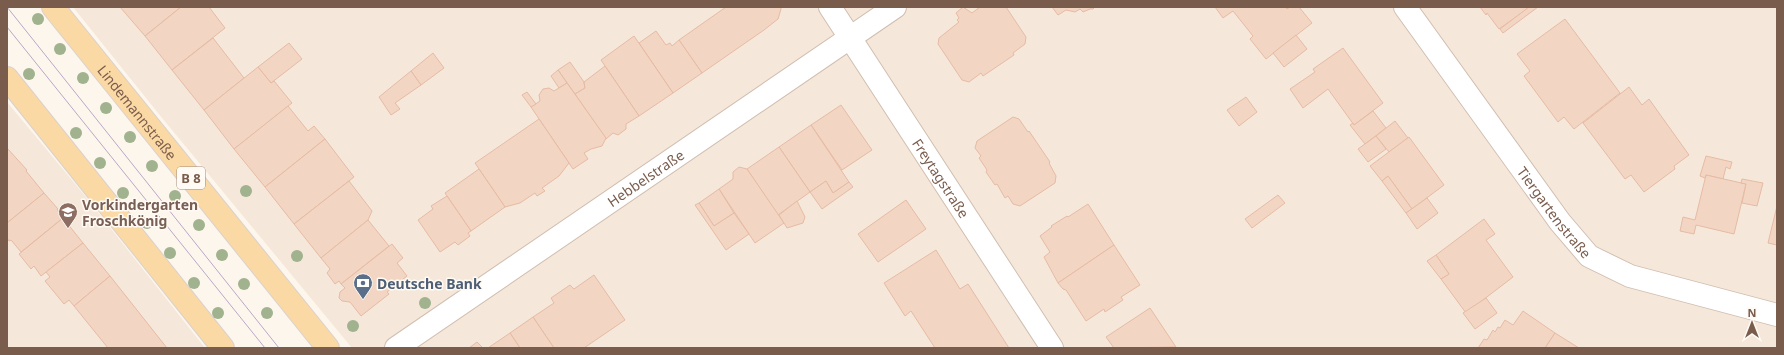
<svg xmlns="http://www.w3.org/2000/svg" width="1784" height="355" font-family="'Noto Sans',sans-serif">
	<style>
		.residential { fill: #f5e8da }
		.building { fill: #f3d5c3; stroke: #e6bba3 }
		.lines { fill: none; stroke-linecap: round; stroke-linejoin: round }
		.street-casing { stroke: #d1beb0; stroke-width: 24 }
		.primary-casing { stroke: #dad1cd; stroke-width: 24 }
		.street { stroke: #fff; stroke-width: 22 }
		.primary { stroke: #fbd9a5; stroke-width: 22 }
		.tram { stroke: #b9a8c9; stroke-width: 1 }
		.tree { fill: #a0b28e }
		.labels { text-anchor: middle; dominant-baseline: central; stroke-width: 3; stroke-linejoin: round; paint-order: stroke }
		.shield { fill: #fffaf3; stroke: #a28b7f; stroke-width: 1 }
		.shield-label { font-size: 13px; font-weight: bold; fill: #7a5c4d }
		.street-label { font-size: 14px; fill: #7a5c4d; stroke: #fffaf3 }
		.education-label { font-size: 14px; font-weight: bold; fill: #785e54; stroke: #fffaf3; text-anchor: start }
		.service-label { font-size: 14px; font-weight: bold; fill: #4e5e75; stroke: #fffaf3; text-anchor: start }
	</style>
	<rect width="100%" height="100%" fill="#fdf6ec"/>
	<g class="residential">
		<polygon points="73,7 1777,7 1777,348 352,348 158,113"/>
		<polygon points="7,102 86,197 205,348 7,348"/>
	</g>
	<g class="building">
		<polygon points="120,7 181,7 145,36"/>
		<polygon points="181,7 209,7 225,28 172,70 145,36"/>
		<polygon points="726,7 781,7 781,9 778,19 764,30 702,73 679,40"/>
		<polygon points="963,7 972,13 980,7 1006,7 1026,37 1025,44 1013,53 1014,55 983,76 981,73 969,82 962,80 938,44 939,38 959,22 957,20 959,18 956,13"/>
		<polygon points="1052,7 1095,7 1093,9 1090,9 1083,12 1080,9 1075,12 1066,10 1058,15"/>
		<polygon points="1215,7 1285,7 1287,9 1290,7 1299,7 1312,23 1266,59 1250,39 1253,36 1233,11 1223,18"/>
		<polygon points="1480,7 1530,7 1499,29 1487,13 1486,15"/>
		<polygon points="1529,7 1538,7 1503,33 1500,29"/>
		<polygon points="1565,19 1620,93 1574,129 1564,117 1558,122 1524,76 1530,71 1517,54"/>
		<polygon points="656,31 666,45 670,43 672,46 679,40 702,73 673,93 639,43"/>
		<polygon points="1296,35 1307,49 1284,67 1273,53"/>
		<polygon points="634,36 673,93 639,116 601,60"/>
		<polygon points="213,38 244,78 204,110 172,70"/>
		<polygon points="289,43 302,59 271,83 258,67"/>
		<polygon points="1343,48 1383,103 1354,125 1328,89 1303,108 1290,89 1315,72 1313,69"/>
		<polygon points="433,53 444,68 421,85 411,71"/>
		<polygon points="570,62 584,82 585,88 575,94 558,70"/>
		<polygon points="605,66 639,116 626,124 626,129 618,135 613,133 606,139 575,94 585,88 584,82"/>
		<polygon points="258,67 271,83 274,81 292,103 234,149 204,110"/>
		<polygon points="558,70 567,83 559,88 551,76"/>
		<polygon points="411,71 421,85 395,103 400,109 391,115 379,97"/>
		<polygon points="567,83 606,138 602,146 591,149 584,153 588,159 573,169 531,107 540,101 539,95 543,89 549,88 554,91"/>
		<polygon points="1629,87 1642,105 1649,99 1689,155 1674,166 1675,169 1644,192 1631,175 1625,179 1583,123"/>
		<polygon points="527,92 536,104 531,107 522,95"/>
		<polygon points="1246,97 1257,112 1239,126 1227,110"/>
		<polygon points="841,105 872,150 842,170 811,125"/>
		<polygon points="288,106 308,131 314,126 325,139 265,187 234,149"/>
		<polygon points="1373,111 1386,128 1365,144 1350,125 1353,123 1354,125"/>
		<polygon points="1013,117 1019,119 1028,132 1029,131 1050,162 1049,163 1056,176 1055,183 1020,206 1013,204 1008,196 1005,198 997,184 995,185 986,172 987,170 979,158 981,156 975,148 977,141"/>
		<polygon points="539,119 569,163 559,176 542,188 545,191 537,196 535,193 520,203 505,207 475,163"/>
		<polygon points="1395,121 1408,138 1389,152 1376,136"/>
		<polygon points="811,125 849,182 833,193 826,181 810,192 779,147"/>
		<polygon points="1376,136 1386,149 1368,162 1358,149"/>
		<polygon points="1409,137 1444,185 1412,209 1388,176 1382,181 1370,166"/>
		<polygon points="325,139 354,177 294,224 265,187"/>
		<polygon points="779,147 810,192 778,215 747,169"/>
		<polygon points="7,148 27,170 26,171 44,193 7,223"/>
		<polygon points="1706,156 1732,162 1730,169 1726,167 1723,179 1706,175 1705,178 1700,176"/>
		<polygon points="739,167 747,169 784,223 755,243 719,189 733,179 733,172"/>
		<polygon points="479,169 505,207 471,231 445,193"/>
		<polygon points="1706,175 1746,184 1734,234 1696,225 1694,234 1680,231 1683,217 1695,220"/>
		<polygon points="1388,176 1412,209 1406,213 1382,181"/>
		<polygon points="1742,179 1763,183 1757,206 1742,203 1746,184 1741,183"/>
		<polygon points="349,181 372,211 368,220 321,258 294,224"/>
		<polygon points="826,181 833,193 849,182 853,187 822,209 810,192"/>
		<polygon points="719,189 734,213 714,226 699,203"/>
		<polygon points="44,193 58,209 57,209 63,218 21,252 11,240 9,241 7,238 7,223"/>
		<polygon points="1278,195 1285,203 1252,228 1245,219"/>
		<polygon points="447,196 471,231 468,233 470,236 458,245 455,242 440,252 418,220 433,209 431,206"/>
		<polygon points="1427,198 1438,213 1417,229 1406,213"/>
		<polygon points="906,200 926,229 878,262 858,234"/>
		<polygon points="797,201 805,217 803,223 787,228 779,215"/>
		<polygon points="699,203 714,226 734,213 749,234 726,250 695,205"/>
		<polygon points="1088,204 1114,245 1058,283 1044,257 1050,252 1040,236 1052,227 1051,226 1067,216 1068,217"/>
		<polygon points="1777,206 1777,245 1768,243"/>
		<polygon points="63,218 83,243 41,276 34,266 31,269 19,254"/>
		<polygon points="1484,219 1495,234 1486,240 1513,277 1466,313 1441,279 1449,274 1436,255"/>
		<polygon points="368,220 389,246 341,284 339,281 335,284 327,273 330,269 321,258"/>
		<polygon points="83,243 110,276 74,306 69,300 64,304 45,281 50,277 46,272"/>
		<polygon points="392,244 403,258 397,263 407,276 387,292 389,294 361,316 350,302 342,301 339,298 340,292 345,288 341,284"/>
		<polygon points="1114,245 1140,285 1121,297 1123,300 1105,312 1104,309 1086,321 1066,290 1063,289 1058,283"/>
		<polygon points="936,250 960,289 968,284 1009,348 935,348 911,311 905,316 884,283"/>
		<polygon points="1436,255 1449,274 1441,279 1427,261"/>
		<polygon points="594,275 625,320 584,348 554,348 533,317 554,303 551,298 570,285 574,289"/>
		<polygon points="110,276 167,348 108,348 74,306"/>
		<polygon points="1486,298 1497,313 1475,329 1463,313"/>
		<polygon points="1150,308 1176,347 1114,348 1106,337"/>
		<polygon points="1523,311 1555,333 1545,348 1478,348 1484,339 1487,340 1493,330 1495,332 1498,327 1500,328 1505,320 1513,325"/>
		<polygon points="533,317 554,348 520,348 510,333"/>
		<polygon points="510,333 520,348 488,348"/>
		<polygon points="1555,333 1579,348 1545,348"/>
		<polygon points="477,342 483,348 469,348"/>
	</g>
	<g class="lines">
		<g class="street-casing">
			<g id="street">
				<path id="s1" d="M830 7 1052 348"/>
				<path id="s2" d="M1405 7 1560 222 1589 256 1630 276 1777 315"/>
				<path id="s3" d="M396 348 895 7"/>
			</g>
		</g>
		<g class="primary-casing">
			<g id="primary">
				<path id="s4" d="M53 7 328 348"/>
				<polyline points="7,78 223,348"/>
			</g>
		</g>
		<use href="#street" class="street"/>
		<use href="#primary" class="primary"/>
		<g class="tram">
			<polyline points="7,7 279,348"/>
			<polyline points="7,27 265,348"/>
		</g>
	</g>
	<g class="tree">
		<circle cx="38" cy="19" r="6"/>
		<circle cx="60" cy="49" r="6"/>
		<circle cx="29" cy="74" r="6"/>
		<circle cx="83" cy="78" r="6"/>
		<circle cx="106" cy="108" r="6"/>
		<circle cx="76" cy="133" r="6"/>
		<circle cx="130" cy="137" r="6"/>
		<circle cx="100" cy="163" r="6"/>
		<circle cx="152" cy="166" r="6"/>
		<circle cx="246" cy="191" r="6"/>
		<circle cx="123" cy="193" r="6"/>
		<circle cx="175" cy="196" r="6"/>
		<circle cx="147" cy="223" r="6"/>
		<circle cx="199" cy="225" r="6"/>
		<circle cx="170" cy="253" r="6"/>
		<circle cx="222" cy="255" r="6"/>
		<circle cx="297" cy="256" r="6"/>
		<circle cx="194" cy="283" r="6"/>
		<circle cx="244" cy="284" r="6"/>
		<circle cx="425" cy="303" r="6"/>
		<circle cx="218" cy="313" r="6"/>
		<circle cx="267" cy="313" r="6"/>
		<circle cx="353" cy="326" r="6"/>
	</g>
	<defs>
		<g id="school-pin" transform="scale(1)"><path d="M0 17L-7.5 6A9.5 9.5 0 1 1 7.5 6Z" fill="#8d6e63" stroke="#fffaf3"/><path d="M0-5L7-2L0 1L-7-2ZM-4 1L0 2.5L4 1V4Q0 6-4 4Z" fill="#fff"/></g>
		<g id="bank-pin" transform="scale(1)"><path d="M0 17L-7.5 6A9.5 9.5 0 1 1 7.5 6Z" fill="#5c6f8a" stroke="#fffaf3"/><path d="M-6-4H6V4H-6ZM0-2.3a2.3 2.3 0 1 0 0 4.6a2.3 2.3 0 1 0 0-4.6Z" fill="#fff"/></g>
	</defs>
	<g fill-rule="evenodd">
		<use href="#school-pin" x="68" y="212"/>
		<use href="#bank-pin" x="363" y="283"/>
	</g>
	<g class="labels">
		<rect class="shield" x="177" y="167" width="28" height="22" rx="3"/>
		<g class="shield-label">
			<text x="191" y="178">B 8</text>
		</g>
		<g class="street-label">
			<text stroke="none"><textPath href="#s4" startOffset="135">Lindemannstraße</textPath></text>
			<text stroke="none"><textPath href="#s1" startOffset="204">Freytagstraße</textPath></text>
			<text stroke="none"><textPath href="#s3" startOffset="302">Hebbelstraße</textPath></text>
			<text stroke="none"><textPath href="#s2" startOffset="254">Tiergartenstraße</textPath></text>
		</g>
		<g class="education-label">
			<text x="82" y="204">Vorkindergarten<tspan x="82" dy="16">Froschkönig</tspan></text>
		</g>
		<g class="service-label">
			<text x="377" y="283">Deutsche Bank</text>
		</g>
	</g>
	<rect width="1784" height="355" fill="none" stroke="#7a5c4d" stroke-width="16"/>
	<g transform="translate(1752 323)" stroke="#fffaf3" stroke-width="3" paint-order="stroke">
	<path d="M0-3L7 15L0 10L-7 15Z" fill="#7a5c4d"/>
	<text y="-6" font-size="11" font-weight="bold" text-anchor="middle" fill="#7a5c4d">N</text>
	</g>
</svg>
